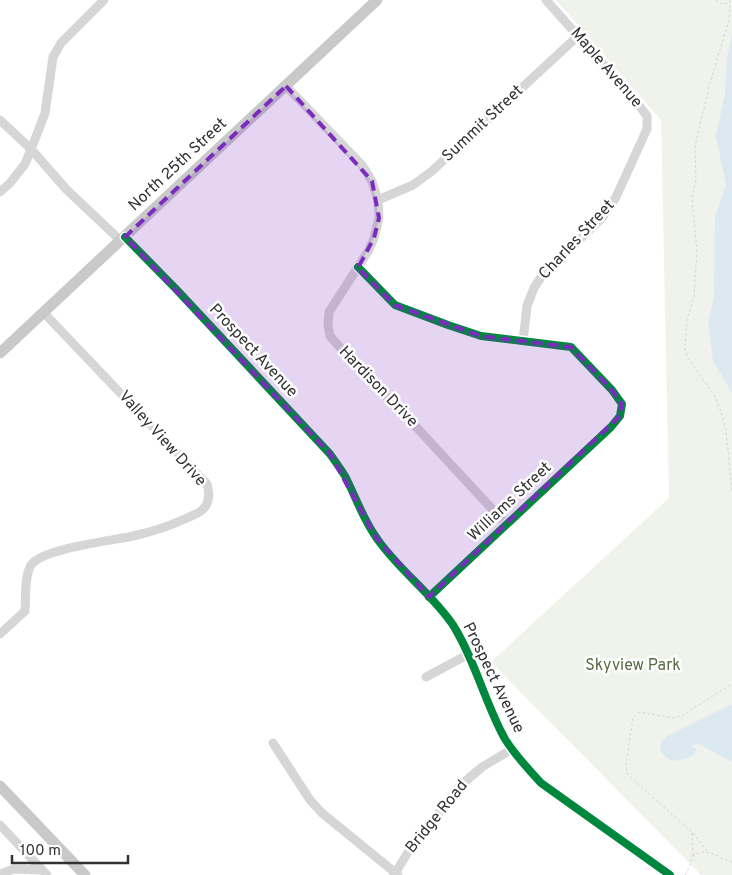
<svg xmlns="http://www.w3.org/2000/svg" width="732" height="875" font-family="Overpass,sans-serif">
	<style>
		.green { fill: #f0f2ec }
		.water { fill: #dce9f0 }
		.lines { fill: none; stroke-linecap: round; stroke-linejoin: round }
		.path { stroke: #d4d4d4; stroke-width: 1; stroke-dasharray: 2.5 2.5; stroke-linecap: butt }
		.minor { stroke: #d6d6d6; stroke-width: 9 }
		.major { stroke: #c9c9c9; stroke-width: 11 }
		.cycleway-casing { stroke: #fff; stroke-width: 11 }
		.cycleway { stroke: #00873e; stroke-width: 8 }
		.marked { fill: #7b2cbf; fill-opacity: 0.2; stroke: #7b2cbf; stroke-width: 4; stroke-dasharray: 10 6; stroke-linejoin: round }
		.labels { text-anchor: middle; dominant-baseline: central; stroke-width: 5; stroke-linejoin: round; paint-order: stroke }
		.street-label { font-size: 16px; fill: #323232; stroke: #fff }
		.park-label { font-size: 16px; fill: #576c41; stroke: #fff }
	</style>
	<rect width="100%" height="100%" fill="#fff"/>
	<polygon class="green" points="556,0 732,0 732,875 701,875 491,662 669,498 661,120"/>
	<g class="water">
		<polygon points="732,34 732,393 713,361 708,323 714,296 715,217 726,185 716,136 725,94 727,59"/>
		<path d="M732 704V762L697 743 693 746 696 749 695 754C682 762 670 765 660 751L661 743 667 736Z"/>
	</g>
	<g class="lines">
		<g class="path">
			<polyline points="716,0 722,4 729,3"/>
			<polyline points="730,0 729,20 710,83 695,146 696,180 692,198 697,251 694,297 687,319 685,350 688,358 715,397 720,409 726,430 732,492"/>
			<polyline points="692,833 693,856"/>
			<polyline points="707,851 694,834 627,774 626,764 633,718 639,712 674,718 681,716 732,684"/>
			<path d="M685 875 689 868 693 856C708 846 717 858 732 862"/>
		</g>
		<g class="minor">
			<polyline points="286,86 362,165 372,181 378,200 379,218 374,238 369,250 329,312 328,325 330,336 356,366 418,429 506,524"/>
			<polyline points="0,120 31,149 66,189 121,241"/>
			<polyline points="0,192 10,183 25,164 39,129 45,113 53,57 61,43 104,0"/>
			<polyline points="378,200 413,185 432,171 579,35"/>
			<path d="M125 237 176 289 330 454C335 461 340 468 345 476 356 497 363 520 378 540 400 571 432 594 453 625 475 660 485 703 505 739 515 755 528 769 541 783L670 875"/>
			<polyline points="358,267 395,305 448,325 481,336 571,347 612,390 622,404 620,416 611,427 429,597"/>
			<polyline points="523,341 527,306 534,288 543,274 602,218 616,197 647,129 647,116 635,100 546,0"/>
			<path d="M0 634 25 611C26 598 24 577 31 565 43 548 111 541 133 536 151 532 170 526 187 518 191 516 197 514 201 511 210 504 210 494 207 484L44 313"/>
			<polyline points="426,677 467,655"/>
			<polyline points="273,743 310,800 322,813 398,875"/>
			<polyline points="0,825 47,875"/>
			<polyline points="0,874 14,869 42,870"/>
			<polyline points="394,875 410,849 460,786 482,767 512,749"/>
		</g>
		<g class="major">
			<polyline points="0,353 377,0"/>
			<polyline points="0,786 85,875"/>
		</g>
		<g class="cycleway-casing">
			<g id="cycleway">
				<path d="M125 237 176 289 330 454C335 461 340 468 345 476 356 497 363 520 378 540 400 571 432 594 453 625 475 660 485 703 505 739 515 755 528 769 541 783L670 875"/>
				<polyline points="358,267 395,305 448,325 481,336 571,347 612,390 622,404 620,416 611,427 429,597"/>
			</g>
		</g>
		<use href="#cycleway" class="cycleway"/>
	</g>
	<path class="marked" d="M286 86 372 181 379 218 374 238 358 268 395 305 481 336 571 347 612 390 622 404 620 416 429 597 376 538 330 454 125 237Z"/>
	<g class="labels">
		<g class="street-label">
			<text transform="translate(606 68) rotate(49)">Maple Avenue</text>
			<text transform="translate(483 124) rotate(-43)">Summit Street</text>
			<text transform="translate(178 165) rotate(-43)">North 25th Street</text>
			<text transform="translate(577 240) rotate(-47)">Charles Street</text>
			<text transform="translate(253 351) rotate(47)">Prospect Avenue</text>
			<text transform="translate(378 387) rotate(46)">Hardison Drive</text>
			<text transform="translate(162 439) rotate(48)">Valley View Drive</text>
			<text transform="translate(510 502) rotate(-43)">Williams Street</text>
			<text transform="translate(493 678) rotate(64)">Prospect Avenue</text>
			<text transform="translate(437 817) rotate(-51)">Bridge Road</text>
		</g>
		<g class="park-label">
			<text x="633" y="666">Skyview Park</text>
		</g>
	</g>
	<path d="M12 855v8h116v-8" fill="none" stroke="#323232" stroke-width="2.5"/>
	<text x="20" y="855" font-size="15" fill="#323232" stroke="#ffffff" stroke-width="4" paint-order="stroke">100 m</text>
</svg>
